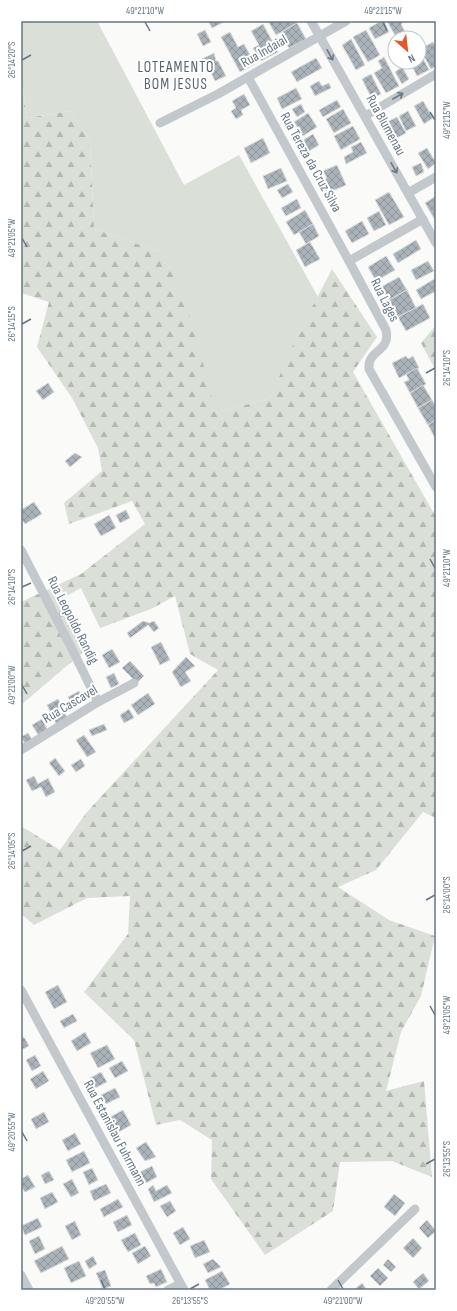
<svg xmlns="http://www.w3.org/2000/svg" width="457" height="1311" font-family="'Sofia Sans Condensed',sans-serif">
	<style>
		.grass { fill: #dadfd7 }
		.forest { fill: url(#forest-firs) }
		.building { fill: url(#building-cross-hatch); stroke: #dcdcda }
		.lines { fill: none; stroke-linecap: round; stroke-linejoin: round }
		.street { stroke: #c3c8cc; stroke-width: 9 }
		.oneway { stroke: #6a7a87 }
		.ticks { fill: none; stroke: #657683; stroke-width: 1.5 }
		.labels { text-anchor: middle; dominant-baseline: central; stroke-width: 4; stroke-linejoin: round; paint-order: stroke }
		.street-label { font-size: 14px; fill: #657683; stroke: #fff }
		.neighbourhood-label { font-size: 15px; letter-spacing: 1px; fill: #57646e; stroke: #fff }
		.neatline { fill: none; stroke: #657683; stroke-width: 1.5 }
		.ticks-label { font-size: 10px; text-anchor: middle; fill: #657683 }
	</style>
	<defs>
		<pattern id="forest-firs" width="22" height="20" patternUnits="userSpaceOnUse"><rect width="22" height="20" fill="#dadfd7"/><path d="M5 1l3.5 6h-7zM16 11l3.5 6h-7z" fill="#b4b9b4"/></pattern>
		<pattern id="building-cross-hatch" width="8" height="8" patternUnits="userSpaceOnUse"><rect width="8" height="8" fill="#aab3b9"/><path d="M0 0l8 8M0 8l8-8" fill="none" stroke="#8e969c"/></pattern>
	</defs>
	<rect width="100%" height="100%" fill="#fafaf8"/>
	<polygon class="grass" points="21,21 97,21 184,185 239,155 318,297 270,398 216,413 164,253 94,229 90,140 70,111 27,118 21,74"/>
	<g class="forest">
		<polygon points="21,74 27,118 70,111 90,140 94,229 164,253 193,325 216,413 270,398 296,338 332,269 377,337 353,372 436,517 436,818 423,812 376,870 338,887 389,920 435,936 421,996 401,1032 386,1091 424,1081 432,1177 392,1161 340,1162 333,1211 265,1255 211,1179 212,1140 180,1120 156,1125 134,1040 84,992 128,934 130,896 87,898 34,925 21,914 21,826 60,850 86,813 218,670 190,654 175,596 151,609 100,628 81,588 61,599 83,652 21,705 21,602 81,574 145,524 132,501 69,524 64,503 102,471 98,448 72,398 37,347 49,302 21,293"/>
		<polygon points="436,325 436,371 421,343"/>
	</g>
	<g class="building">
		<polygon points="208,21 223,21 224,22 212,28"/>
		<polygon points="268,21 296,21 297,23 276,35"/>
		<polygon points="381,21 384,21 389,32 375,39 369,28"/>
		<polygon points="387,21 405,21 401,24 405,32 396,37"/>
		<polygon points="297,23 306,39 289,48 280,33"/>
		<polygon points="263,24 278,52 261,61 253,48 259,45 251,31"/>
		<polygon points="205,30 211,42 203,46 197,34"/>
		<polygon points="366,30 380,55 368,62 353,37"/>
		<polygon points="230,32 238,47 244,44 255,64 240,72 221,37"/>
		<polygon points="351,39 365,65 356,70 342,45"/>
		<polygon points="433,42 436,48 436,66 431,69 420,49"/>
		<polygon points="419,51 429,70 417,76 410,62 419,62"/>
		<polygon points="214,53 216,61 218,61 226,76 215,81 208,67 204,68 200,60"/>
		<polygon points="384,57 399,86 386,93 374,73 382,68 378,61"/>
		<polygon points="316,58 322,68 297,82 291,72"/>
		<polygon points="402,67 409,79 402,84 395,72"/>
		<polygon points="371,74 381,94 372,99 362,79"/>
		<polygon points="319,81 322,86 329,83 331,88 315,96 310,86"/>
		<polygon points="296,88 302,99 282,109 277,98"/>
		<polygon points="244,94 250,105 241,110 243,115 236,119 231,111 236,108 232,101"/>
		<polygon points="337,100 341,107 323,117 319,110"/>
		<polygon points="423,101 433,118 424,124 414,106"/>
		<polygon points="301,104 305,112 297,117 292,109"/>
		<polygon points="343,109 351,123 334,133 326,119"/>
		<polygon points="408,111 416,126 406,131 399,116"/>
		<polygon points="308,113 317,127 303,136 294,122"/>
		<polygon points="397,117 406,133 395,139 387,122"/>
		<polygon points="353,126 360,139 341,150 334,136"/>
		<polygon points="313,134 319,145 306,153 300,142"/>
		<polygon points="263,138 270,153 251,163 244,148"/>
		<polygon points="361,142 367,153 346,164 344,157 353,152 351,147"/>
		<polygon points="427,148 436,163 428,169 418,153"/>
		<polygon points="421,163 424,172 416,176 412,167"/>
		<polygon points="337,165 346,185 326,194 320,181 327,178 323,171"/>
		<polygon points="281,168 287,181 268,189 263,176"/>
		<polygon points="288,184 293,192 282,198 277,190"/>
		<polygon points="389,192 404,217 389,225 375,200"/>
		<polygon points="436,196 436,219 435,220 425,203"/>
		<polygon points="297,199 301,208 286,216 281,208"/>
		<polygon points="305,210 313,224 294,235 286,222"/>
		<polygon points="379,211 386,225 374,231 367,218"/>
		<polygon points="362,221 369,234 352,243 345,231"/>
		<polygon points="313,224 319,236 306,244 299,232"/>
		<polygon points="416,240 421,249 398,263 393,254"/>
		<polygon points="310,242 320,259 305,267 296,250"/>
		<polygon points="386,256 395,270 376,281 368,267"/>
		<polygon points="428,261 434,271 416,280 411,270"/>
		<polygon points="399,277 407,290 389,300 381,287"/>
		<polygon points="436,278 436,291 421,299 416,290"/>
		<polygon points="407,290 416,308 398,317 389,300"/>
		<polygon points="423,304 430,318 406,331 398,317"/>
		<polygon points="406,356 408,359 413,356 419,368 399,378 392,363"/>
		<polygon points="417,368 426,384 410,393 404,382 409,380 406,374"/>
		<polygon points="48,383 54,392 43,400 36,391"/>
		<polygon points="423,385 432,400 418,408 410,393"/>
		<polygon points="432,400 436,407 436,420 428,425 418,408"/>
		<polygon points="436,420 436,440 428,425"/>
		<polygon points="75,453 82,457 70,467 65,461"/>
		<polygon points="34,502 42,514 25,524 21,518 21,510"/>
		<polygon points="126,510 130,518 120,523 116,515"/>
		<polygon points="109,515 116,528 101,536 94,524"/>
		<polygon points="143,621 149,623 154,621 159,628 154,632 148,625 130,638 127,633"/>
		<polygon points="161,642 170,660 160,665 151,647"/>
		<polygon points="112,649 120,662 109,668 102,655"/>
		<polygon points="186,657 195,666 185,672 191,681 181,687 172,672"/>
		<polygon points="130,661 144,676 137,683 122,668"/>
		<polygon points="114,673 119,684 111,688 106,677"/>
		<polygon points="79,691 84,699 73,706 68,697"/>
		<polygon points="148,693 155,704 138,715 131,705"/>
		<polygon points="58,699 68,719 57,726 47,705"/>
		<polygon points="129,709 134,718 124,723 120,715"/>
		<polygon points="42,719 48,731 39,736 32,725"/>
		<polygon points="104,724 107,730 92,736 89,730"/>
		<polygon points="28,733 33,741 26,745 21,737"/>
		<polygon points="84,735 96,752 87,757 76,740"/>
		<polygon points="55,758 65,771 59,776 49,763"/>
		<polygon points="81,759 85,766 76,772 71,765"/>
		<polygon points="34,776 38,784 48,778 55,792 46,797 41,787 32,791 26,780"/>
		<polygon points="58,985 67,1002 54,1009 45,992"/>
		<polygon points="73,1014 77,1021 64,1028 60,1021"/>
		<polygon points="85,1032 91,1043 77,1051 71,1041"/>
		<polygon points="24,1037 29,1046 21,1050 21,1039"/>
		<polygon points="107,1045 115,1059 98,1068 90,1053"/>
		<polygon points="35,1055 41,1066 32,1071 26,1060"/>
		<polygon points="122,1061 128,1071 115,1078 109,1068"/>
		<polygon points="43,1071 49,1081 36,1089 30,1079"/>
		<polygon points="101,1072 107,1082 95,1088 90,1078"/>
		<polygon points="115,1088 120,1097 106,1104 101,1095"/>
		<polygon points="123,1110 131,1125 119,1132 110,1117"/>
		<polygon points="44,1112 49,1122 36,1129 31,1119"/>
		<polygon points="75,1133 81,1144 68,1151 62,1140"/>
		<polygon points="146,1142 156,1157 145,1161 136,1148"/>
		<polygon points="84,1151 90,1163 72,1172 66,1160"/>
		<polygon points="152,1166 157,1177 146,1183 140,1172"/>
		<polygon points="92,1168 98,1180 89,1185 83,1172"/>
		<polygon points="49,1171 54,1180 45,1184 41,1175"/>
		<polygon points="28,1175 35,1187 25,1192 21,1186 21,1179"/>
		<polygon points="72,1179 79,1193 71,1197 63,1184"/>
		<polygon points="106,1184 111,1193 94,1201 90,1191"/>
		<polygon points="153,1185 156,1191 167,1185 172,1193 154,1202 148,1189"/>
		<polygon points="52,1192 58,1202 45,1209 40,1198"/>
		<polygon points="394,1194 405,1203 395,1216 384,1207"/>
		<polygon points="118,1199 123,1207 104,1217 100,1209"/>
		<polygon points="170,1201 176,1211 167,1217 160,1206"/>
		<polygon points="127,1215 132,1225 118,1232 113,1222"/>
		<polygon points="38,1218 42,1227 25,1235 21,1226"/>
		<polygon points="427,1220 436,1231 428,1238 419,1228"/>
		<polygon points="75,1221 81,1235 72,1240 65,1226"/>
		<polygon points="183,1227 190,1239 180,1245 173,1233"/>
		<polygon points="135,1233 141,1245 128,1252 121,1240"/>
		<polygon points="39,1236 45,1249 35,1254 29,1241"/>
		<polygon points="413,1238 422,1248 413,1258 403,1248"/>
		<polygon points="204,1240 210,1252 195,1258 190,1246"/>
		<polygon points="62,1246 69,1259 41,1273 34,1261"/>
		<polygon points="145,1246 151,1256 138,1264 132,1253"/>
		<polygon points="93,1256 97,1264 89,1269 85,1261"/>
		<polygon points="213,1259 221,1267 208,1273 203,1264"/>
		<polygon points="388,1259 396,1267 391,1272 383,1265"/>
		<polygon points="79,1261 86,1276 71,1283 64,1268"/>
		<polygon points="378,1268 388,1278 380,1286 370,1276"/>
		<polygon points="161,1269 167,1282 156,1287 154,1283 150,1284 146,1276"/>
		<polygon points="105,1270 111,1286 103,1289 96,1273"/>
		<polygon points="222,1271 230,1284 219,1290 210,1290 205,1280"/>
		<polygon points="423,1273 429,1281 419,1289 413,1282"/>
		<polygon points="362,1283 367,1290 354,1290"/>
	</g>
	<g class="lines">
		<g class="street">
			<polyline points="311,21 436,243"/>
			<polyline points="248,77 349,261"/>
			<polyline points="365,116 436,74"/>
			<polyline points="160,123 218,94 346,21"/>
			<polyline points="408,193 436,177"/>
			<path d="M423 219 349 261 386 330C391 353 367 349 369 369L436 487"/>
			<polyline points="21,550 71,647 98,702"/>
			<polyline points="21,750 98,702 134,683"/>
			<polyline points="21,990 184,1290"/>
			<polyline points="21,1275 29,1290"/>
			<polyline points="168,1290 180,1284"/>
			<polyline points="331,1290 415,1209"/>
		</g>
	</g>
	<defs><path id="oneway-shaft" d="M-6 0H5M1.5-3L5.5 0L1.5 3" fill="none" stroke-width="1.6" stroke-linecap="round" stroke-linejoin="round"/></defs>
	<g class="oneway">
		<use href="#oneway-shaft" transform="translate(330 55) rotate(61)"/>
		<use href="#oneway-shaft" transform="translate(398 96) rotate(-30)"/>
		<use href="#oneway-shaft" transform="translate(394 168) rotate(61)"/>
	</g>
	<path class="ticks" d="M145 22 150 31M383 22 387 31M22 60 31 55M430 112 435 120M22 238 27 247M22 324 31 319M426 373 435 368M430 559 435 568M22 587 31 583M22 685 27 694M22 851 31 846M426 900 435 895M430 1006 435 1015M22 1132 27 1141M426 1164 435 1159M101 1280 105 1289M338 1280 343 1289M190 1289 199 1284"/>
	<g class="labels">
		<g class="street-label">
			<text transform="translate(264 51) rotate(-30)">Rua Indaial</text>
			<text transform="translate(386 125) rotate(61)">Rua Blumenau</text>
			<text transform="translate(311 162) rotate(61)">Rua Tereza da Cruz Silva</text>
			<text transform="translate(385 300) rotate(63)">Rua Lages</text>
			<text transform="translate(73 620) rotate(63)">Rua Leopoldo Randig</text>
			<text transform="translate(70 704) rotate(-31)">Rua Cascavel</text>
			<text transform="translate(115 1133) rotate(62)">Rua Estanislau Fuhrmann</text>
		</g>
		<g class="neighbourhood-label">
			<text x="176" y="67">LOTEAMENTO<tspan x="176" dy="17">BOM JESUS</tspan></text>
		</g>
	</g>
	<rect width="457" height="1311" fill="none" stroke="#ffffff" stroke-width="44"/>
	<g transform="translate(407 50) rotate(152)"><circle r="19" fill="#ffffff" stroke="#c1c8cd"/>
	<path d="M0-3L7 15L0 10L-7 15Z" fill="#e4572e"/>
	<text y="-6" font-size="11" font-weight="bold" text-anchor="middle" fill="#657683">N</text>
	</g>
	<rect x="22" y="22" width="413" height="1267" class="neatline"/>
	<g class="ticks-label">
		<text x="145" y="14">49°21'10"W</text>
		<text x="383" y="14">49°21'15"W</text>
		<text transform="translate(11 60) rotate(-90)" y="4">26°14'20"S</text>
		<text transform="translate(446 120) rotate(-90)" y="4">49°21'15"W</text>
		<text transform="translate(11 238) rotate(-90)" y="4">49°21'05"W</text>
		<text transform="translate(11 324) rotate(-90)" y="4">26°14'15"S</text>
		<text transform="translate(446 368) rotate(-90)" y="4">26°14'10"S</text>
		<text transform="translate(446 568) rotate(-90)" y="4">49°21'10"W</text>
		<text transform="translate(11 587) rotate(-90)" y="4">26°14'10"S</text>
		<text transform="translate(11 685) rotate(-90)" y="4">49°21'00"W</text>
		<text transform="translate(11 851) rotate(-90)" y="4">26°14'05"S</text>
		<text transform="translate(446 895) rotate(-90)" y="4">26°14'00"S</text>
		<text transform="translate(446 1015) rotate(-90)" y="4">49°21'05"W</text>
		<text transform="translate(11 1132) rotate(-90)" y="4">49°20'55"W</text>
		<text transform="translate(446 1159) rotate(-90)" y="4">26°13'55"S</text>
		<text x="105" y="1304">49°20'55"W</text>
		<text x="190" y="1304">26°13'55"S</text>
		<text x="343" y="1304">49°21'00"W</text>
	</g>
</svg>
